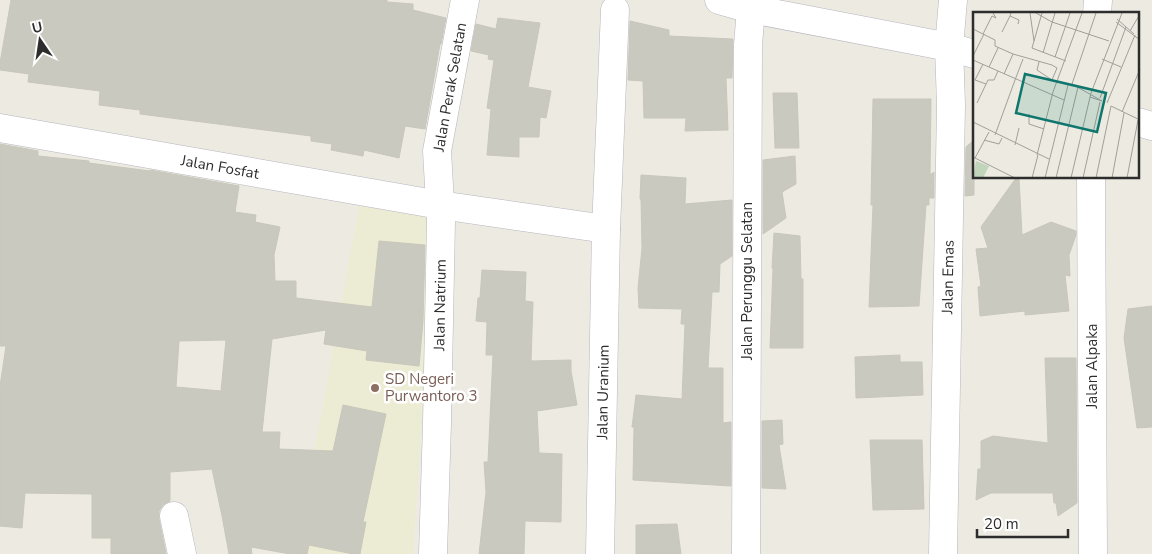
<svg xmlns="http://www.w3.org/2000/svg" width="1152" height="554" font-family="'Nunito Sans',sans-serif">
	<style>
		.education { fill: #ecebd3 }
		.building { fill: #c9c9bf; stroke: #c9c7bb; fill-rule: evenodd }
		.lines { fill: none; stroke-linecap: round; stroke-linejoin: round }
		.street-casing { stroke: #b6b5bf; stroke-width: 29 }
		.street { stroke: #fff; stroke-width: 28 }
		.education-dot { fill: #8d6e63; stroke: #fff; stroke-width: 2 }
		.labels { text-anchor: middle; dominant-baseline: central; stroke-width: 5; stroke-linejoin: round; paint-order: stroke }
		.street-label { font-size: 15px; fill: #2d2d2d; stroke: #fff }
		.education-label { font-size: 15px; fill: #785e54; stroke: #fff; text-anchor: start }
		.inset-road { fill: none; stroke: #a09f99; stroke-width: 1 }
		.view { fill: #0f766e; fill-opacity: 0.15; stroke: #0f766e; stroke-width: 2.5 }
		.inset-edge { fill: none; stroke: #2d2d2d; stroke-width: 2.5 }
	</style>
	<rect width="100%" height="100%" fill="#edebe1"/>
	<polygon class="education" points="360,201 429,212 435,223 413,554 296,554"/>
	<g class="building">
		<polygon points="11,0 387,0 387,2 413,4 413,10 446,18 441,44 440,44 425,129 405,126 399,158 364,150 363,156 331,150 332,144 311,141 311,136 140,114 140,110 99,105 100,91 28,82 29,74 0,70 0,63"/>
		<polygon points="498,18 540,23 528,87 551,91 546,118 540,117 539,137 519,137 519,157 487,155 491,109 487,108 494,60 488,59 489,55 471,51 476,24 496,29"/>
		<polygon points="630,21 669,30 669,36 733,39 732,78 726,78 728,130 685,131 686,118 644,118 643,81 628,80"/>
		<polygon points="773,93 797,93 799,148 775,148"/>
		<polygon points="873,99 931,99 930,175 934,172 934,198 929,198 929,205 926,205 919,306 869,307 873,205 871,205"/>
		<polygon points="974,140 974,195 965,196 966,147"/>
		<path d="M0 144 38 151V156L89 161V163L150 171V170L239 186 235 212 256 215 255 222 280 227 274 255 275 281H296V298L372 307 379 241 425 245 423 321 419 366 366 360 367 351 324 344 326 330 272 339 262 432H280L279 449 333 451 343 405 386 414 363 522H366L360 554H353L309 545 307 554H290L251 547 252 554H229L222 516 212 469 170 472V501L163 505 159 511V519L166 554H111V538H92V494L25 493 22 528 0 526V386L6 346H0ZM226 340 221 391 176 387 179 341Z"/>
		<polygon points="795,156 796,184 782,192 786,218 763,234 763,160"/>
		<polygon points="641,175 686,178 685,204 732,200 732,256 720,264 719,292 712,292 708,368 723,368 723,423 731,422 731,486 633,480 634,427 632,427 636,395 682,399 685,324 681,324 682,309 639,308 638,288 642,248 641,199 640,199"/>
		<polygon points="1016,178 1019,178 1022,235 1051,222 1076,231 1076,235 1069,255 1070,276 1065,275 1069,311 1025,315 1025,311 980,316 978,287 981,286 976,249 988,248 981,227"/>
		<polygon points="774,233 800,236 801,279 803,279 803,348 770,348 773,268 772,268"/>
		<polygon points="482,270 526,272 525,301 533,302 531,361 571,360 571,371 577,405 537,411 539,453 562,454 561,522 525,521 524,554 479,554 486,492 484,462 488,462 493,355 486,355 487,322 476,321 478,298 480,298"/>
		<polygon points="1152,306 1152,427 1137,428 1124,338 1128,309"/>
		<polygon points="900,355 900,362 922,362 923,395 856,398 855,357"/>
		<polygon points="1045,358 1076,358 1077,503 1058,516 1056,503 1054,503 1053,493 991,493 976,500 978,469 981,469 981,441 993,436 1048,443"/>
		<polygon points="782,420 783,444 779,445 786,489 762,488 762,421"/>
		<polygon points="870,440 922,440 924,509 873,510"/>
		<polygon points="677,524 681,554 636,554 636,525"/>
	</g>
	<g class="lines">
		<g class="street-casing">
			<g id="street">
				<polyline points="719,0 751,9 949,47 974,54"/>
				<polyline points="1097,14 1098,0"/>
				<polyline points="1138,122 1152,126"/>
				<polyline points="0,128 440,205 606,229"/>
				<polyline points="1091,178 1093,554"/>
				<polyline points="174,516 182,554"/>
				<polyline points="433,554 437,423 441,221 437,151 465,0"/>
				<polyline points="600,554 606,229 615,10"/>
				<polyline points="746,554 748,45 751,9"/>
				<polyline points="943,554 951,105 949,47 953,0"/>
			</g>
		</g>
		<use href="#street" class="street"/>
	</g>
	<circle class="education-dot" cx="375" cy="388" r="5"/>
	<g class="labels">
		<g class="street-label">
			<text transform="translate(450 87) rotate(-80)">Jalan Perak Selatan</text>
			<text transform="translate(220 167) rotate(10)">Jalan Fosfat</text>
			<text transform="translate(948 277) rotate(-89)">Jalan Emas</text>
			<text transform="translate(747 281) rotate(-90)">Jalan Perunggu Selatan</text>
			<text transform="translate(440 305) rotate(-89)">Jalan Natrium</text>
			<text transform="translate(1092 366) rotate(-90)">Jalan Alpaka</text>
			<text transform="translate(603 392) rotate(-89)">Jalan Uranium</text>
		</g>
		<g class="education-label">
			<text x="385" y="379">SD Negeri<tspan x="385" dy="17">Purwantoro 3</tspan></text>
		</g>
	</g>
	<g transform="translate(973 12)">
		<rect width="166" height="166" fill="#edebe1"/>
		<path d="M3 149 16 154 10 166H0Z" fill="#c0d5ba"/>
		<path class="inset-road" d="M38 1 37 4 46 8 45 12M57 1 61 29M63 1 79 10 136 29M69 1 59 36 93 49M144 7 161 22M143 10 167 28M0 17 22 28V34L40 42 79 53 84 56 79 68 64 58 66 50M157 19 167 2M29 20 37 4M10 22 19 4 23 6 20 1M70 41 82 1M0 44 11 22M82 45 97 1M129 47 148 55M0 48 91 88M10 52 2 68 13 72M16 55 25 36M31 62 40 42M42 68 50 47M117 85 129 89 99 72 123 1M127 86 153 15M4 91 15 68H21L25 59M134 91 162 23M138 94 167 108M149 100 167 57M56 102V112L71 117M0 110 76 147M22 123 42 68M11 128 26 132 29 126M42 133 46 116M64 143 80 80 109 1M0 145 42 166M2 146 16 120M59 166 65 143M72 166 95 73M83 166 105 75M98 166 118 81 149 1M110 166 127 90M123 166 138 94M139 166 151 101M154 166 165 108"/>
		<path class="view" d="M52 62 133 81 124 120 43 101Z"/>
		<rect width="166" height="166" class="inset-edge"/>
	</g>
	<g transform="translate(40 40) rotate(347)" stroke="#ffffff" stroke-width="4" paint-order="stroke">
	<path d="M0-4L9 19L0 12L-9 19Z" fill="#2d2d2d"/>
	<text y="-8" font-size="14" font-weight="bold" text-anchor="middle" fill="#2d2d2d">U</text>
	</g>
	<path d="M977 529v8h91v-8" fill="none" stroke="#2d2d2d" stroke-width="2.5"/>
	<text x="984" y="529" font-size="15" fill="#2d2d2d" stroke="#ffffff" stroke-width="4" paint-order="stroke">20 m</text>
</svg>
